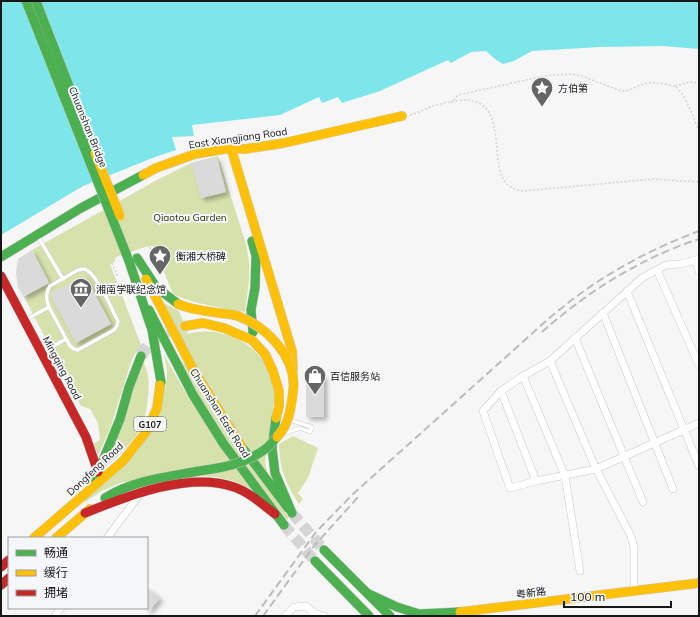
<svg xmlns="http://www.w3.org/2000/svg" width="700" height="617" font-family="Mulish,'Noto Sans SC',sans-serif">
	<style>
		.green { fill: #d6e1ac }
		.water { fill: #7ce6ea }
		.building { fill: #dadadb; filter: url(#shadow) }
		.lines { fill: none; stroke-linecap: round; stroke-linejoin: round }
		.primary-tunnel { stroke: #d5d5d6; stroke-width: 11; stroke-dasharray: 11 5.5; stroke-linecap: butt }
		.highway-tunnel { stroke: #d5d5d6; stroke-width: 12; stroke-dasharray: 12 6; stroke-linecap: butt }
		.lane-casing { stroke: #c9c9ca; stroke-width: 4.5 }
		.street-casing { stroke: #c9c9ca; stroke-width: 8 }
		.fast-casing { stroke: #c9c9ca; stroke-width: 10 }
		.slow-casing { stroke: #c9c9ca; stroke-width: 10 }
		.jam-casing { stroke: #c9c9ca; stroke-width: 10 }
		.path { stroke: #d3d3d4; stroke-width: 1.5; stroke-dasharray: 2 2; stroke-linecap: butt }
		.lane { stroke: #fefefe; stroke-width: 3.5 }
		.street { stroke: #fefefe; stroke-width: 7 }
		.fast { stroke: #4caf50; stroke-width: 9 }
		.slow { stroke: #ffc107; stroke-width: 9 }
		.jam { stroke: #c62828; stroke-width: 9 }
		.rail { stroke: #bcbcbd; stroke-width: 2; stroke-dasharray: 8 4; stroke-linecap: butt }
		.fast-bridge-casing { stroke: #c9c9ca; stroke-width: 10; stroke-linecap: butt }
		.slow-bridge-casing { stroke: #c9c9ca; stroke-width: 10; stroke-linecap: butt }
		.fast-bridge { stroke: #4caf50; stroke-width: 9 }
		.slow-bridge { stroke: #ffc107; stroke-width: 9 }
		.labels { text-anchor: middle; dominant-baseline: central; stroke-width: 4; stroke-linejoin: round; paint-order: stroke }
		.shield { fill: #f5f6f8; stroke: #5a5a5b; stroke-width: 1 }
		.shield-label { font-size: 9px; font-weight: bold; fill: #171718 }
		.poi-label { font-size: 10px; fill: #171718; stroke: #f5f6f8; text-anchor: start }
		.street-label { font-size: 10px; fill: #171718; stroke: #f5f6f8 }
		.park-label { font-size: 10px; fill: #293007; stroke: #f5f6f8 }
	</style>
	<defs>
		<filter id="shadow"><feDropShadow dx="3.5" dy="3.5" stdDeviation="2" flood-color="#0004"/></filter>
	</defs>
	<rect width="100%" height="100%" fill="#f6f6f7"/>
	<g class="green">
		<path d="M218 156 246 244 249 261V280L245 312C220 307 196 305 173 294L153 246 145 247 116 257 114 262 110 264 141 345 132 359 110 429 98 455 93 444 100 440 98 423 90 409 81 406 24 297 49 283 32 250 157 180 191 163Z"/>
		<path d="M164 303 179 311 188 334C228 323 270 350 275 392 275 398 273 405 273 411 270 428 268 445 265 462L267 471 262 468 206 384 163 306Z"/>
		<polygon points="174,349 289,516 287,520 248,470 202,405"/>
		<polygon points="164,355 190,400 253,490 233,481 217,477 200,476 123,482 102,491 85,502 83,500 133,455 166,386 167,370"/>
		<path d="M143 360C144 364 147 370 148 375 150 386 147 413 143 424 136 440 117 458 104 468Z"/>
		<path d="M293 436 318 448 308 478 298 493 303 499 299 504C285 482 280 470 279 444Z"/>
	</g>
	<polygon class="water" points="1,1 699,1 699,49 663,46 600,47 532,51 514,61 503,64 495,59 486,51 471,52 451,63 448,60 380,91 342,103 338,97 322,103 319,97 280,115 192,125 194,136 172,137 176,150 155,157 83,186 1,235"/>
	<g class="building">
		<polygon points="217,157 226,192 201,198 191,163"/>
		<polygon points="32,250 49,283 24,296 18,287 16,272 18,259"/>
		<polygon points="85,276 111,324 76,343 50,294"/>
		<rect x="306" y="374" width="18" height="43"/>
		<polygon points="147,587 160,598 147,613"/>
	</g>
	<g class="lines">
		<g class="primary-tunnel">
			<polyline points="292,513 324,550"/>
			<polyline points="284,525 315,561"/>
		</g>
		<polyline class="highway-tunnel" points="141,356 149,343 166,332 185,326"/>
		<g class="lane-casing">
			<g id="lane">
				<polyline points="37,235 63,279"/>
				<path d="M84 269C96 271 112 310 118 321L117 326 114 330 78 350 74 349 70 346 49 307C46 300 45 293 50 286L78 270Z"/>
				<polyline points="25,320 49,307"/>
				<polyline points="43,352 66,339"/>
				<polyline points="286,433 300,428 310,432 312,427 293,421 290,418"/>
			</g>
		</g>
		<g class="street-casing">
			<g id="street">
				<polyline points="699,259 680,264 666,265 642,278 550,361 523,376 501,391 483,411 510,488 536,481 596,469 699,423"/>
				<polyline points="695,260 699,271"/>
				<polyline points="657,270 699,365"/>
				<polyline points="627,291 699,466"/>
				<polyline points="603,313 673,489"/>
				<polyline points="575,338 643,502"/>
				<polyline points="550,361 596,469 631,536 634,548 634,591"/>
				<polyline points="523,376 565,476 580,571"/>
				<polyline points="501,391 536,481"/>
				<polyline points="107,538 140,494"/>
				<polyline points="55,616 61,608"/>
				<polyline points="285,616 294,607 306,606 314,613 324,616"/>
			</g>
		</g>
		<g class="fast-casing">
			<g id="fast">
				<polyline points="252,241 256,256 255,288 251,310 253,332"/>
				<polyline points="1,257 81,208 143,175"/>
				<polyline points="137,258 156,287 178,304"/>
				<polyline points="129,261 152,330 161,382 160,385"/>
				<polyline points="149,310 193,395 223,443 284,525"/>
				<polyline points="276,418 272,448 275,473 292,513"/>
				<polyline points="242,447 288,508"/>
				<polyline points="93,485 120,419 129,387 141,356"/>
				<path d="M105 498C133 480 167 477 199 471"/>
				<polyline points="324,550 390,616"/>
				<polyline points="315,561 369,616"/>
				<polyline points="369,594 397,607 419,614 460,612"/>
			</g>
		</g>
		<g class="slow-casing">
			<g id="slow">
				<polyline points="231,148 292,351 293,370"/>
				<polyline points="143,175 156,168 195,154 231,148 245,149 284,143 402,116"/>
				<polyline points="146,279 193,369 242,447"/>
				<polyline points="185,326 203,323 224,328 252,340 265,354 273,371 279,391 279,407 276,418"/>
				<polyline points="34,538 123,461 146,432 157,408 160,385"/>
				<polyline points="56,538 90,509"/>
				<polyline points="460,612 699,583"/>
			</g>
		</g>
		<g class="jam-casing">
			<g id="jam">
				<polyline points="1,276 86,437 98,472"/>
				<path d="M85 513C127 496 189 471 234 487 249 492 262 504 275 514"/>
				<polyline points="1,567 9,560"/>
				<polyline points="1,585 9,578"/>
			</g>
		</g>
		<g class="path">
			<polyline points="675,86 690,82 699,83"/>
			<path d="M451 103 458 95 544 76 571 74 582 76 621 91C631 92 638 84 648 83 653 82 671 84 676 87 686 95 694 119 699 131"/>
			<path d="M410 115C418 113 425 109 433 106 443 103 456 100 466 100 511 102 486 168 509 186 513 189 518 190 523 191L653 179 699 182"/>
			<polyline points="150,247 156,262"/>
			<polyline points="112,263 118,277"/>
		</g>
		<use href="#lane" class="lane"/>
		<use href="#street" class="street"/>
		<use href="#fast" class="fast"/>
		<use href="#slow" class="slow"/>
		<use href="#jam" class="jam"/>
		<g class="rail">
			<path d="M542 332C588 291 641 258 699 239"/>
			<path d="M255 616 316 532 352 495 546 321C593 280 641 253 699 231"/>
			<polyline points="263,616 314,546 359,496"/>
		</g>
		<g class="fast-bridge-casing">
			<g id="fast-bridge">
				<polyline points="26,1 129,261"/>
				<polyline points="36,1 95,153"/>
				<path d="M199 471C222 468 244 464 264 450 269 447 273 441 277 437"/>
			</g>
		</g>
		<g class="slow-bridge-casing">
			<g id="slow-bridge">
				<polyline points="95,153 120,216"/>
				<path d="M178 304C192 310 205 311 219 313 225 314 232 314 238 316 267 327 298 358 293 392 291 408 289 425 277 437"/>
			</g>
		</g>
		<use href="#fast-bridge" class="fast-bridge"/>
		<use href="#slow-bridge" class="slow-bridge"/>
	</g>
	<defs>
		<g id="sight-pin" transform="scale(1.15)"><path d="M0 17L-7.5 6A9.5 9.5 0 1 1 7.5 6Z" fill="#656566" stroke="#f5f6f8"/><path d="M0-6L1.8-2.2L6-1.7L2.9 1.2L3.7 5.4L0 3.3L-3.7 5.4L-2.9 1.2L-6-1.7L-1.8-2.2Z" fill="#fff"/></g>
		<g id="museum-pin" transform="scale(1.15)"><path d="M0 17L-7.5 6A9.5 9.5 0 1 1 7.5 6Z" fill="#656566" stroke="#f5f6f8"/><path d="M0-6L6-3V-2H-6V-3ZM-5-1h2V3h-2ZM-1-1h2V3h-2ZM3-1h2V3H3ZM-6 4H6V6H-6Z" fill="#fff"/></g>
		<g id="shop-pin" transform="scale(1.15)"><path d="M0 17L-7.5 6A9.5 9.5 0 1 1 7.5 6Z" fill="#656566" stroke="#f5f6f8"/><path d="M-5-2.5h2.3a2.7 3.5 0 0 1 5.4 0H5L5.5 6h-11ZM-1.5-2.5h3a1.5 2.3 0 0 0-3 0Z" fill="#fff"/></g>
	</defs>
	<g fill-rule="evenodd">
		<use href="#sight-pin" x="542" y="88"/>
		<use href="#sight-pin" x="160" y="256"/>
		<use href="#museum-pin" x="81" y="289"/>
		<use href="#shop-pin" x="315" y="376"/>
	</g>
	<g class="labels">
		<rect class="shield" x="134" y="417" width="32" height="14" rx="3"/>
		<g class="shield-label">
			<text x="150" y="424">G107</text>
		</g>
		<g class="poi-label">
			<text x="558" y="88">方伯第</text>
			<text x="176" y="256">衡湘大桥碑</text>
			<text x="96" y="289">湘南学联纪念馆</text>
			<text x="330" y="376">百信服务站</text>
		</g>
		<g class="street-label">
			<text transform="translate(88 127) rotate(68)">Chuanshan Bridge</text>
			<text transform="translate(238 138) rotate(-8)">East Xiangjiang Road</text>
			<text transform="translate(62 368) rotate(62)">Mingqing Road</text>
			<text transform="translate(220 413) rotate(58)">Chuanshan East Road</text>
			<text transform="translate(95 469) rotate(-43)">Dongfeng Road</text>
			<text transform="translate(531 593) rotate(-7)">粤新路</text>
		</g>
		<g class="park-label">
			<text x="190" y="217">Qiaotou Garden</text>
		</g>
	</g>
	<rect width="700" height="617" fill="none" stroke="#171718" stroke-width="4"/>
	<rect x="8" y="537" width="140" height="72" fill="#f5f6f8" stroke="#9c9d9e"/>
	<rect x="16" y="550" width="20" height="6" fill="#4caf50" stroke="#9c9d9e"/>
	<text x="44" y="557" font-size="12" fill="#171718">畅通</text>
	<rect x="16" y="570" width="20" height="6" fill="#ffc107" stroke="#9c9d9e"/>
	<text x="44" y="577" font-size="12" fill="#171718">缓行</text>
	<rect x="16" y="590" width="20" height="6" fill="#c62828" stroke="#9c9d9e"/>
	<text x="44" y="597" font-size="12" fill="#171718">拥堵</text>
	<path d="M564 601v6h107v-6" fill="none" stroke="#171718" stroke-width="2"/>
	<text x="570" y="601" font-size="12" fill="#171718" stroke="#f5f6f8" stroke-width="3" paint-order="stroke">100 m</text>
</svg>
